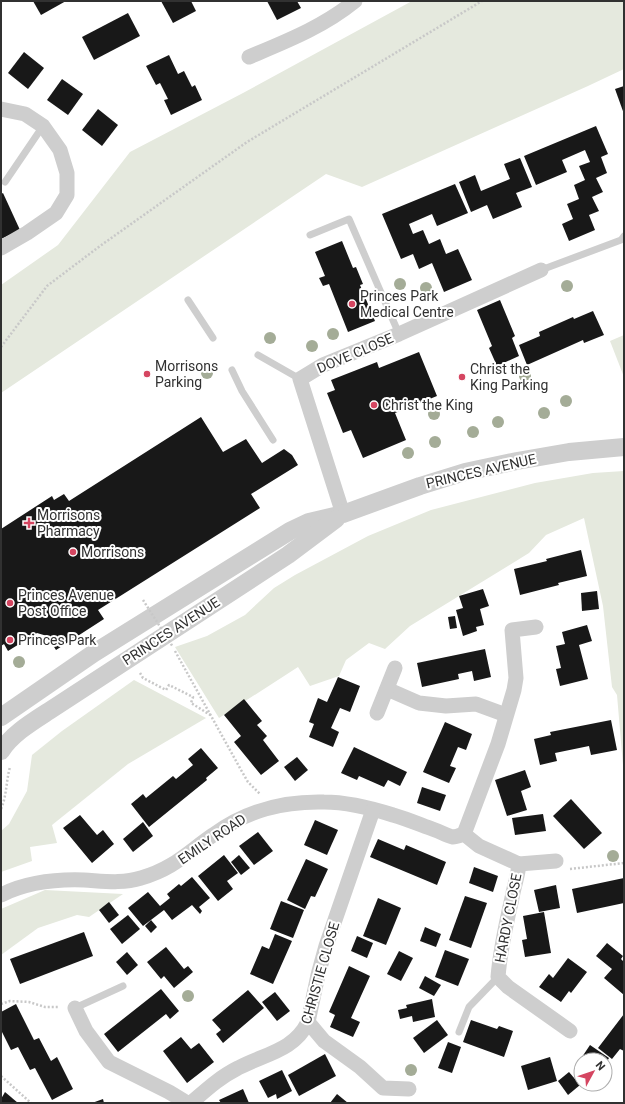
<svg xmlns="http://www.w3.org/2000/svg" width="625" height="1104" font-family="Roboto,sans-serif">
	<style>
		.green { fill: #e5e9de }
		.building { fill: #181818 }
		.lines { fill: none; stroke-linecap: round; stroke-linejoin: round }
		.path { stroke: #c8c8c8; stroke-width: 2.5; stroke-dasharray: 2 2; stroke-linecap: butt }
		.service { stroke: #cecece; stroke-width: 7 }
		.minor { stroke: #cecece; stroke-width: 15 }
		.tertiary { stroke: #cecece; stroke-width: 18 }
		.path-bridge { stroke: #c8c8c8; stroke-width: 2.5; stroke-dasharray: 2 2; stroke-linecap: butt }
		.tree { fill: #a4ac97 }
		.poi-dot { fill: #d54661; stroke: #fff; stroke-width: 1.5 }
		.labels { text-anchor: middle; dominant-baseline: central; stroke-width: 4; stroke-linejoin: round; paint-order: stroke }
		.poi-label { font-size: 14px; fill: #313131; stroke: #fff; text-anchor: start }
		.street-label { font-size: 14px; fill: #313131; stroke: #fff }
	</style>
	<rect width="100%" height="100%" fill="#fff"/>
	<g class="green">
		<polygon points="412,1 624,1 624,69 588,86 362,187 326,174 1,393 1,285 58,245 130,152 243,93"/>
		<polygon points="624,335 624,377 610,341"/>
		<polygon points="624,471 624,777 617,695 612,687 603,606 584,518 546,535 529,553 410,626 385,649 369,643 346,660 339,676 310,686 298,667 219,718 175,647 207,636 245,615 274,588 295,575 368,536 431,510 535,483 593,473"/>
		<polygon points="134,680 206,718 128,764 52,825 57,843 30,847 32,861 1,872 1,831 9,824 27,791 32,755 62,731"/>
		<polygon points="45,890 123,894 89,917 77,915 38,928 1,955 1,909"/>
	</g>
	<g class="building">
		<polygon points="33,1 66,1 41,15"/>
		<polygon points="161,1 191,1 196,11 173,23"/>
		<polygon points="267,1 297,1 301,8 277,20"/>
		<polygon points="128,13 140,36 94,60 82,37"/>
		<polygon points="24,52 44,68 28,89 8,73"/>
		<polygon points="169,55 178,74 184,71 192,87 195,85 202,100 171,115 164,100 168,99 160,83 156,85 146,66"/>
		<polygon points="62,79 83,94 68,115 47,100"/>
		<polygon points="624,86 624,114 615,89"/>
		<polygon points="98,109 118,125 102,146 82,130"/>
		<polygon points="596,126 608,154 601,157 607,173 596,178 603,192 592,197 599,211 589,215 595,230 569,241 562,224 573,219 567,204 579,199 574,185 585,180 579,166 590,162 585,150 562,160 567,172 536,185 524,156"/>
		<polygon points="520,158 532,187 516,193 522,207 493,219 487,205 471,212 459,182 475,175 481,191 510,179 504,164"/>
		<polygon points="455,184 468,213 437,226 432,214 409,224 413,234 423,230 429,244 440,239 446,254 458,249 472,280 444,292 432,263 419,269 413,254 401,259 382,214"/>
		<polygon points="3,193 20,230 1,239 1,194"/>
		<polygon points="342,241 353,268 356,267 363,284 360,285 375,321 348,332 329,284 323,286 319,278 325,276 315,252"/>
		<polygon points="500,300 515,336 512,338 519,356 497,366 489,348 492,346 477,310"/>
		<polygon points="593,311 604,335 584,343 583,340 527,365 519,345 540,336 539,332 573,317 574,319"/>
		<polygon points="419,352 437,396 395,413 406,440 363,458 351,430 343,433 327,393 335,390 331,380 377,362 379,368"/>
		<polygon points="201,417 223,452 246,439 262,463 284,449 292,455 298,465 251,494 260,508 98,610 104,619 56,650 47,636 37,633 8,651 4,644 1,646 1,529 52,496 54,500 64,494 69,501"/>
		<polygon points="581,550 587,576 558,583 559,585 520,595 514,569 547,561 546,559"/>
		<polygon points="483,589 489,606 480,609 484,625 476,627 477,631 463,636 456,610 463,608 459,596"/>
		<polygon points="597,591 599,609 582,611 581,593"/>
		<polygon points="455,616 457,628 450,629 448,617"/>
		<polygon points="587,625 592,641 579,645 588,679 560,686 556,669 561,668 556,646 565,644 562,632"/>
		<polygon points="485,649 491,677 474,681 472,671 458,674 459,679 422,687 417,663"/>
		<polygon points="338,677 360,686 350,712 340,708 331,728 339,732 333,747 309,737 314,724 309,722 318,698 327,702"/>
		<polygon points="244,699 262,721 257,725 267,736 263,740 279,761 261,775 234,742 241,736 224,715"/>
		<polygon points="611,720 617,750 591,755 589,746 555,753 557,761 540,765 534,739 551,735 550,732"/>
		<polygon points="445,722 472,734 466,750 458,747 450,766 456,768 449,783 423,772"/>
		<polygon points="354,747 407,772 400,786 388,780 384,787 359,776 357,780 341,773"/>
		<polygon points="201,748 218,768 206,778 207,780 149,827 131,804 143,794 146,798 173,776 176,779 193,765 188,759"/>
		<polygon points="297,757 308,770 295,781 284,767"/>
		<polygon points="525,770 531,787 521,791 527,810 507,816 495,780"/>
		<polygon points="422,787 446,795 440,811 417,803"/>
		<polygon points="571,799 602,833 584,849 553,816"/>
		<polygon points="543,814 546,831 515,835 512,818"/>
		<polygon points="80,815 97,835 103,830 114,844 92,863 63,828"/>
		<polygon points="315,820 338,830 327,855 304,845"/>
		<polygon points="143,822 153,836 133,852 123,839"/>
		<polygon points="258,832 273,851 254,865 239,846"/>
		<polygon points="378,839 404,850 406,845 446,862 437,885 370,857"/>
		<polygon points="224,855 238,873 227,881 233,889 218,901 198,876"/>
		<polygon points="239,855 250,868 241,875 231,862"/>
		<polygon points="306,859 328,869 315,897 311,896 305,909 287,900"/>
		<polygon points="474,867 498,876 493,892 469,883"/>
		<polygon points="192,877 210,898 199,907 202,911 200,914 192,905 172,920 164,910 143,926 128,908 148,892 160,906 170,898 167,894 179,884 181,886"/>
		<polygon points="624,878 624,903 577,913 572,889"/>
		<polygon points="556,885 560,908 539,912 534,890"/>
		<polygon points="465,896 487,903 471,948 449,940"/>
		<polygon points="378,898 401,908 386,945 363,936"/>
		<polygon points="281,901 304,910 293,938 270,929"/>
		<polygon points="109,902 119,915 109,923 99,910"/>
		<polygon points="544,912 551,953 525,957 522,940 527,939 523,916"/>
		<polygon points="128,915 140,929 122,944 110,929"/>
		<polygon points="151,920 157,927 151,933 145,926"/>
		<polygon points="425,927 441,934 436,947 420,941"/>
		<polygon points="84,932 93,956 20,984 10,959"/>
		<polygon points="275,934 292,941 273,984 250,974 262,946 269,949"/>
		<polygon points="357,936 373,943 367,958 351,951"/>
		<polygon points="607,943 623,956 621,959 624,962 624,995 604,978 612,969 596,956"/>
		<polygon points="166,947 184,969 188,966 193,972 174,988 164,976 161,979 147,962"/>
		<polygon points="445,950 469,959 458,986 435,977"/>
		<polygon points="399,951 413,958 401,981 387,974"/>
		<polygon points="127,952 138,965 127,975 116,962"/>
		<polygon points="568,958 587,972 571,993 569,991 561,1002 539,987 549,974 553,978"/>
		<polygon points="349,966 370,976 351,1018 360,1022 353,1037 330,1027 335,1015 329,1012"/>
		<polygon points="425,976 441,985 434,996 419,988"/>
		<polygon points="161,989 179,1011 170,1019 166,1014 118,1052 104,1034"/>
		<polygon points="248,990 264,1008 223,1043 216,1034 221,1030 212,1020"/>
		<polygon points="275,992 290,1011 277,1021 262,1002"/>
		<polygon points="432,999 435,1017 413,1022 412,1016 400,1019 398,1010 407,1008 406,1005"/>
		<polygon points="16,1004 34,1040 39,1038 51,1061 57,1057 73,1089 52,1100 35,1068 30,1070 18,1047 11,1050 1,1030 1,1012"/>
		<polygon points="624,1014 624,1051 620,1049 612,1059 598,1048"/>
		<polygon points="437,1020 448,1035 424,1053 413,1038"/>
		<polygon points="471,1020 497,1029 499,1026 513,1031 504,1057 463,1042"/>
		<polygon points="181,1037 191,1049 199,1043 214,1062 187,1083 163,1051"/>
		<polygon points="448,1042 461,1047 452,1073 438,1068"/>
		<polygon points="590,1045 609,1058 605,1065 605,1060 581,1060 581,1074 574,1069"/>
		<polygon points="325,1054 336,1076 299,1096 288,1075"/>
		<polygon points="550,1057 557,1081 528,1090 521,1066"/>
		<polygon points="282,1070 292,1091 277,1099 276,1094 268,1098 259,1081"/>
		<polygon points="569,1072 580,1085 568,1095 558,1081"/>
		<polygon points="243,1089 249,1103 221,1103 219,1100"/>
		<polygon points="5,1092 18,1103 1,1103 1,1099"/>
		<polygon points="337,1094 348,1103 330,1103"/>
		<polygon points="103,1099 104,1103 92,1103"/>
	</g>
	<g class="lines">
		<g class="path">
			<polyline points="1,347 47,286 100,246 247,142 482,1"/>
			<polyline points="175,651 241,770 248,782 260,794"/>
			<polyline points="140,673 143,678 166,690 169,685 193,697 191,703 212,716"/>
			<path d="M1 809C7 795 6 781 10 767"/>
			<polyline points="570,869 624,863"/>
			<polyline points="1,1004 10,1001 29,1002 45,1007 59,1007"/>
			<polyline points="1,1076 31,1103"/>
		</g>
		<g class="service">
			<polyline points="5,182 43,126"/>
			<polyline points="310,235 349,219 399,334"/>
			<polyline points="541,270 621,240 624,236"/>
			<polyline points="188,300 213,338"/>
			<polyline points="258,355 300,379"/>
			<polyline points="232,370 242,391 273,440"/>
			<polyline points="75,1008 123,986"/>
			<polyline points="459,1032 469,1007 498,977"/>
		</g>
		<g class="minor">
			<path d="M249 57C287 41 323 27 355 1"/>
			<polyline points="1,109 25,114 43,126 60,150 67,173 67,195 56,213 27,233 1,248"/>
			<polyline points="343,514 300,379 323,365 399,334 541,270"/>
			<polyline points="387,689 419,703 446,706 476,704 506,715"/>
			<polyline points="377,713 395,668"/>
			<polyline points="464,834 498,744 514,690 516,678 512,630 536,627"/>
			<path d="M519 864C518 876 514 886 512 898 506 924 500 951 498 977L508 987 570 1031"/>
			<path d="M1 895C27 882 55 879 84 880 103 881 122 884 141 878 173 869 187 853 213 835 247 810 283 801 324 802 347 802 371 808 393 815 407 819 421 825 435 830 441 832 447 836 453 837 456 837 461 835 464 834L479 846 519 864 556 861"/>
			<polyline points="75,1008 86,1031 109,1062 169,1092 187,1103"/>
			<polyline points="308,1022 324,1041 360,1067 383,1088 409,1089"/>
			<path d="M191 1103C206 1090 220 1077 238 1068 264 1054 294 1051 308 1022L318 975 326 946 373 810"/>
		</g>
		<g class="tertiary">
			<polyline points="1,717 94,653 290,531 309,522 343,514 420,486 465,472 517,461 569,452 624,447"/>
			<path d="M1 751C12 734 32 722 49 711L288 555 336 519"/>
		</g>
		<polyline class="path-bridge" points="143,600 173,647"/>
	</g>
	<g class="tree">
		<circle cx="400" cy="284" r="6"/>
		<circle cx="567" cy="286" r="6"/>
		<circle cx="426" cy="288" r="6"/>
		<circle cx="333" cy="334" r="6"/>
		<circle cx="270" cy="338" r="6"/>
		<circle cx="312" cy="346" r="6"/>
		<circle cx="207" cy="373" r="6"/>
		<circle cx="525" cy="376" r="6"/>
		<circle cx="566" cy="401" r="6"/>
		<circle cx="544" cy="413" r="6"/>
		<circle cx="434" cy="414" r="6"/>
		<circle cx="498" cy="422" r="6"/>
		<circle cx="473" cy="432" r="6"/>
		<circle cx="435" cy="442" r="6"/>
		<circle cx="408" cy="453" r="6"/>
		<circle cx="19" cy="662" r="6"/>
		<circle cx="613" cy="856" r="6"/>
		<circle cx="188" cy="996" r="6"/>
		<circle cx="411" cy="1070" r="6"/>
	</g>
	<g class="poi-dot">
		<circle cx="352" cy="304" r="4"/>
		<circle cx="147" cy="374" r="4"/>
		<circle cx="462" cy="377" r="4"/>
		<circle cx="374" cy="405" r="4"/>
		<path d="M27 517h4v4h4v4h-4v4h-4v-4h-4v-4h4z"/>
		<circle cx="73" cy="552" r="4"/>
		<circle cx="10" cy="603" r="4"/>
		<circle cx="10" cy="640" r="4"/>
	</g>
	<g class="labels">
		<g class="poi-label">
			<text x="360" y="296">Princes Park<tspan x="360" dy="16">Medical Centre</tspan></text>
			<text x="155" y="366">Morrisons<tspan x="155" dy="16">Parking</tspan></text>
			<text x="470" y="369">Christ the<tspan x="470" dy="16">King Parking</tspan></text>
			<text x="382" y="405">Christ the King</text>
			<text x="37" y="515">Morrisons<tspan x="37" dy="16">Pharmacy</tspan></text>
			<text x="81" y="552">Morrisons</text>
			<text x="18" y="595">Princes Avenue<tspan x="18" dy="16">Post Office</tspan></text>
			<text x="18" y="640">Princes Park</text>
		</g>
		<g class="street-label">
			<text transform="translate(355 353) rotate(-23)">DOVE CLOSE</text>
			<text transform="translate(481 471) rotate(-13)">PRINCES AVENUE</text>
			<text transform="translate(171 631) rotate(-33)">PRINCES AVENUE</text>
			<text transform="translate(212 839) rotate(-34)">EMILY ROAD</text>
			<text transform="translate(508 918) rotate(-79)">HARDY CLOSE</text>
			<text transform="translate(320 973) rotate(-74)">CHRISTIE CLOSE</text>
		</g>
	</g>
	<rect width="625" height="1104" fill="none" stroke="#313131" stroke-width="4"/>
	<g transform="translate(593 1072) rotate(50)"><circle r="19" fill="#ffffff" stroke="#adadad"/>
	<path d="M0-3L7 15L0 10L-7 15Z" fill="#d54661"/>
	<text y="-6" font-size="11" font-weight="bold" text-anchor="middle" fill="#313131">N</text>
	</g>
</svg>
